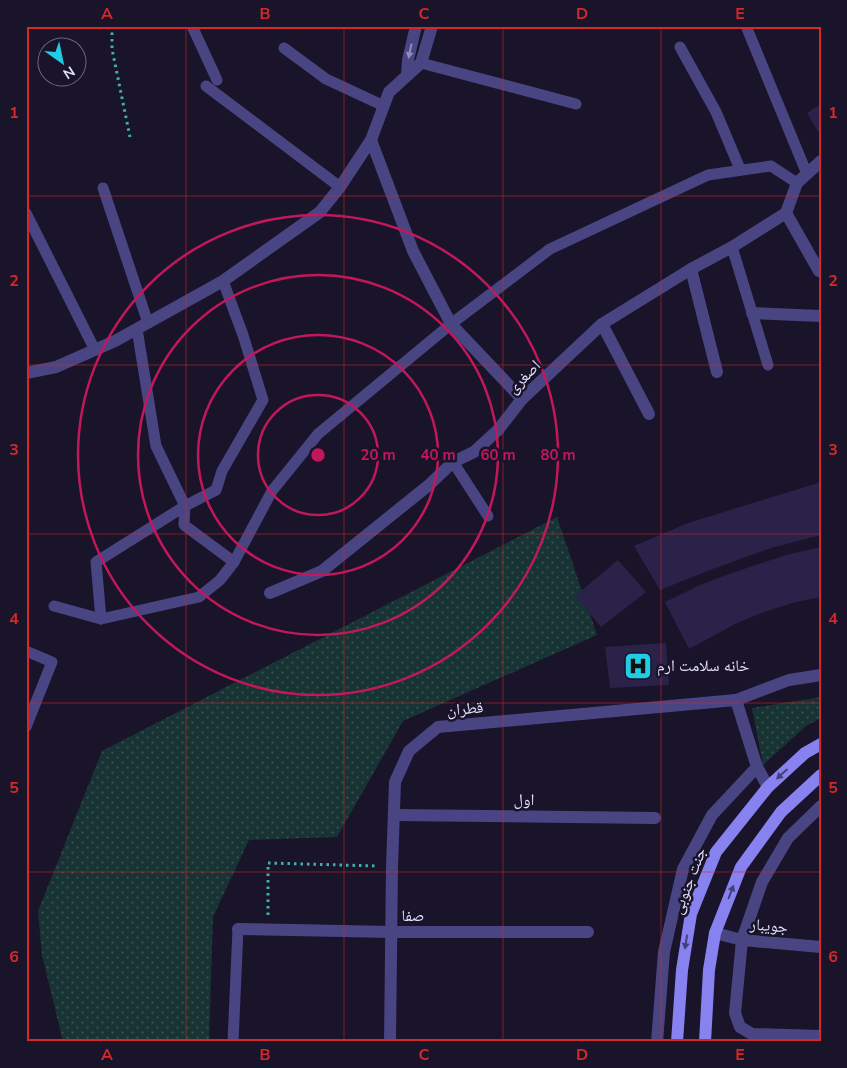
<svg xmlns="http://www.w3.org/2000/svg" width="847" height="1068" font-family="'Nunito Sans','Noto Naskh Arabic',sans-serif">
	<style>
		.grass { fill: url(#grass-dots) }
		.building { fill: #2b2249 }
		.lines { fill: none; stroke-linecap: round; stroke-linejoin: round }
		.path { stroke: #3fb1ad; stroke-width: 3; stroke-dasharray: 2.5 4; stroke-linecap: butt }
		.lane { stroke: #494583; stroke-width: 11 }
		.street { stroke: #494583; stroke-width: 12 }
		.secondary { stroke: #8882f1; stroke-width: 12 }
		.oneway { fill: #8f8bb9 }
		.oneway2 { fill: #45407a }
		.grid { fill: none; stroke: #d62828; stroke-width: 1; stroke-opacity: 0.55 }
		.ring { fill: none; stroke: #c2185b; stroke-width: 2.5 }
		.labels { text-anchor: middle; dominant-baseline: central; stroke-width: 5; stroke-linejoin: round; paint-order: stroke }
		.street-label { font-size: 16px; fill: #e4e0fc; stroke: #19142a }
		.poi-label { font-size: 16px; fill: #e4e0fc; stroke: #19142a; text-anchor: start }
		.centre { fill: #c2185b; stroke: #19142a; stroke-width: 2.5 }
		.ring-label { font-size: 15px; text-anchor: middle; font-weight: bold; fill: #c2185b; stroke: #19142a; stroke-width: 5; stroke-linejoin: round; paint-order: stroke }
		.neatline { fill: none; stroke: #d62828; stroke-width: 2 }
		.grid-label { font-size: 16px; text-anchor: middle; font-weight: bold; fill: #d62828 }
	</style>
	<defs>
		<pattern id="grass-dots" width="8" height="8" patternUnits="userSpaceOnUse" patternTransform="scale(1.25)"><rect width="8" height="8" fill="#183333"/><path d="M2 2h.1M6 6h.1" fill="none" stroke="#395051" stroke-width="1.8" stroke-linecap="round"/></pattern>
	</defs>
	<rect width="100%" height="100%" fill="#19142a"/>
	<g class="grass">
		<polygon points="557,517 597,635 403,721 337,837 249,840 213,917 209,1042 63,1042 42,955 38,911 102,751"/>
		<polygon points="821,697 821,718 806,726 763,765 752,708"/>
	</g>
	<g class="building">
		<polygon points="821,104 821,130 818,132 807,113"/>
		<polygon points="821,482 821,535 771,548 710,570 660,590 634,546 688,523"/>
		<polygon points="821,547 821,597 796,602 764,612 737,623 689,649 665,602 700,585 732,573 786,555"/>
		<polygon points="618,560 646,592 601,627 575,596"/>
		<polygon points="666,643 669,685 610,688 605,647"/>
	</g>
	<g class="lines">
		<g class="path">
			<polyline points="112,26 112,49 130,137"/>
			<polyline points="268,915 268,863 377,866"/>
		</g>
		<g class="lane">
			<polyline points="192,26 217,80"/>
			<polyline points="746,26 807,174"/>
			<polyline points="680,47 716,112 740,169"/>
			<polyline points="284,48 326,79 384,106"/>
			<polyline points="421,63 576,104"/>
			<polyline points="206,86 340,187"/>
			<polyline points="103,188 148,323"/>
			<polyline points="26,213 95,350"/>
			<polyline points="732,247 768,365"/>
			<polyline points="137,329 156,446 185,506 184,525 234,562"/>
			<polyline points="453,462 488,516"/>
			<polyline points="54,606 101,619 199,597 220,580 234,562 272,491 318,434 451,324 550,249 708,175 771,166 797,183"/>
			<polyline points="101,619 96,562 185,506 216,490 222,471 263,400 243,335 223,281"/>
			<polyline points="26,651 52,662 26,727"/>
			<polyline points="233,1042 238,929"/>
		</g>
		<g class="street">
			<polyline points="407,75 408,60 416,26"/>
			<polyline points="371,140 413,251 451,324 522,399"/>
			<polyline points="786,213 819,271"/>
			<polyline points="691,269 717,372"/>
			<polyline points="752,313 821,316"/>
			<polyline points="602,324 649,414"/>
			<polyline points="26,373 56,367 115,341 223,281 320,212 340,187 371,140 389,92 421,63 432,26"/>
			<polyline points="270,593 322,571 429,485 453,462 474,452 498,430 522,399 602,324 691,269 732,247 786,213 797,183 821,161"/>
			<polyline points="768,787 757,767 736,700 789,680 821,675"/>
			<polyline points="821,806 788,838 762,882 742,940 735,1013 740,1027 752,1034 821,1036"/>
			<polyline points="394,815 655,818"/>
			<polyline points="238,929 392,932 588,932"/>
			<polyline points="715,933 742,940 821,947"/>
			<polyline points="390,1042 392,867 395,782 409,751 438,727 736,700"/>
			<polyline points="657,1042 664,952 683,869 712,815 757,767"/>
		</g>
		<g class="secondary">
			<polyline points="677,1042 682,970 691,914 716,852 768,787 805,753 821,744"/>
			<polyline points="705,1042 709,970 715,933 741,867 781,812 821,775"/>
		</g>
	</g>
	<defs><path id="oneway-solid" d="M-6-.8H1V-3.2L6.5 0L1 3.2V.8H-6Z" transform="scale(1.25)"/></defs>
	<use class="oneway" href="#oneway-solid" transform="translate(410 51) rotate(102)"/>
	<g class="oneway2">
		<use href="#oneway-solid" transform="translate(782 774) rotate(138)"/>
		<use href="#oneway-solid" transform="translate(731 892) rotate(-69)"/>
		<use href="#oneway-solid" transform="translate(686 942) rotate(99)"/>
	</g>
	<path class="grid" d="M186 26V1042M344 26V1042M503 26V1042M661 26V1042M26 196H821M26 365H821M26 534H821M26 703H821M26 872H821"/>
	<g class="ring">
		<circle cx="318" cy="455" r="60"/>
		<circle cx="318" cy="455" r="120"/>
		<circle cx="318" cy="455" r="180"/>
		<circle cx="318" cy="455" r="240"/>
	</g>
	<defs>
		<g id="hospital-square" transform="scale(1.4375)"><rect x="-9" y="-9" width="18" height="18" rx="4" fill="#21cde6" stroke="#19142a"/><path d="M-5-5h3v3.5h4V-5h3V5h-3V1.5h-4V5h-3Z" fill="#111"/></g>
	</defs>
	<g fill-rule="evenodd">
		<use href="#hospital-square" x="638" y="666"/>
	</g>
	<g class="labels">
		<g class="street-label">
			<text transform="translate(524 377) rotate(-45)">اصغری</text>
			<text transform="translate(465 709) rotate(-5)">قطران</text>
			<text transform="translate(524 800) rotate(1)">اول</text>
			<text transform="translate(689 881) rotate(-69)">جنت جنوبی</text>
			<text x="413" y="916">صفا</text>
			<text transform="translate(769 926) rotate(5)">جویبار</text>
		</g>
		<g class="poi-label">
			<text x="657" y="666">خانه سلامت ارم</text>
		</g>
	</g>
	<circle cx="318" cy="455" r="8" class="centre"/>
	<g class="ring-label">
		<text x="378" y="460">20 m</text>
		<text x="438" y="460">40 m</text>
		<text x="498" y="460">60 m</text>
		<text x="558" y="460">80 m</text>
	</g>
	<rect width="847" height="1068" fill="none" stroke="#19142a" stroke-width="55"/>
	<g transform="translate(62 62) rotate(147)"><circle r="24" fill="#19142a" stroke="#6a667e"/>
	<path d="M0-4L9 19L0 12L-9 19Z" fill="#21cde6"/>
	<text y="-8" font-size="14" font-weight="bold" text-anchor="middle" fill="#e4e0fc">N</text>
	</g>
	<rect x="28" y="28" width="792" height="1012" class="neatline"/>
	<g class="grid-label">
		<text x="107" y="19">A</text>
		<text x="265" y="19">B</text>
		<text x="424" y="19">C</text>
		<text x="582" y="19">D</text>
		<text x="740" y="19">E</text>
		<text x="14" y="118">1</text>
		<text x="833" y="118">1</text>
		<text x="14" y="286">2</text>
		<text x="833" y="286">2</text>
		<text x="14" y="455">3</text>
		<text x="833" y="455">3</text>
		<text x="14" y="624">4</text>
		<text x="833" y="624">4</text>
		<text x="14" y="793">5</text>
		<text x="833" y="793">5</text>
		<text x="14" y="962">6</text>
		<text x="833" y="962">6</text>
		<text x="107" y="1060">A</text>
		<text x="265" y="1060">B</text>
		<text x="424" y="1060">C</text>
		<text x="582" y="1060">D</text>
		<text x="740" y="1060">E</text>
	</g>
</svg>
